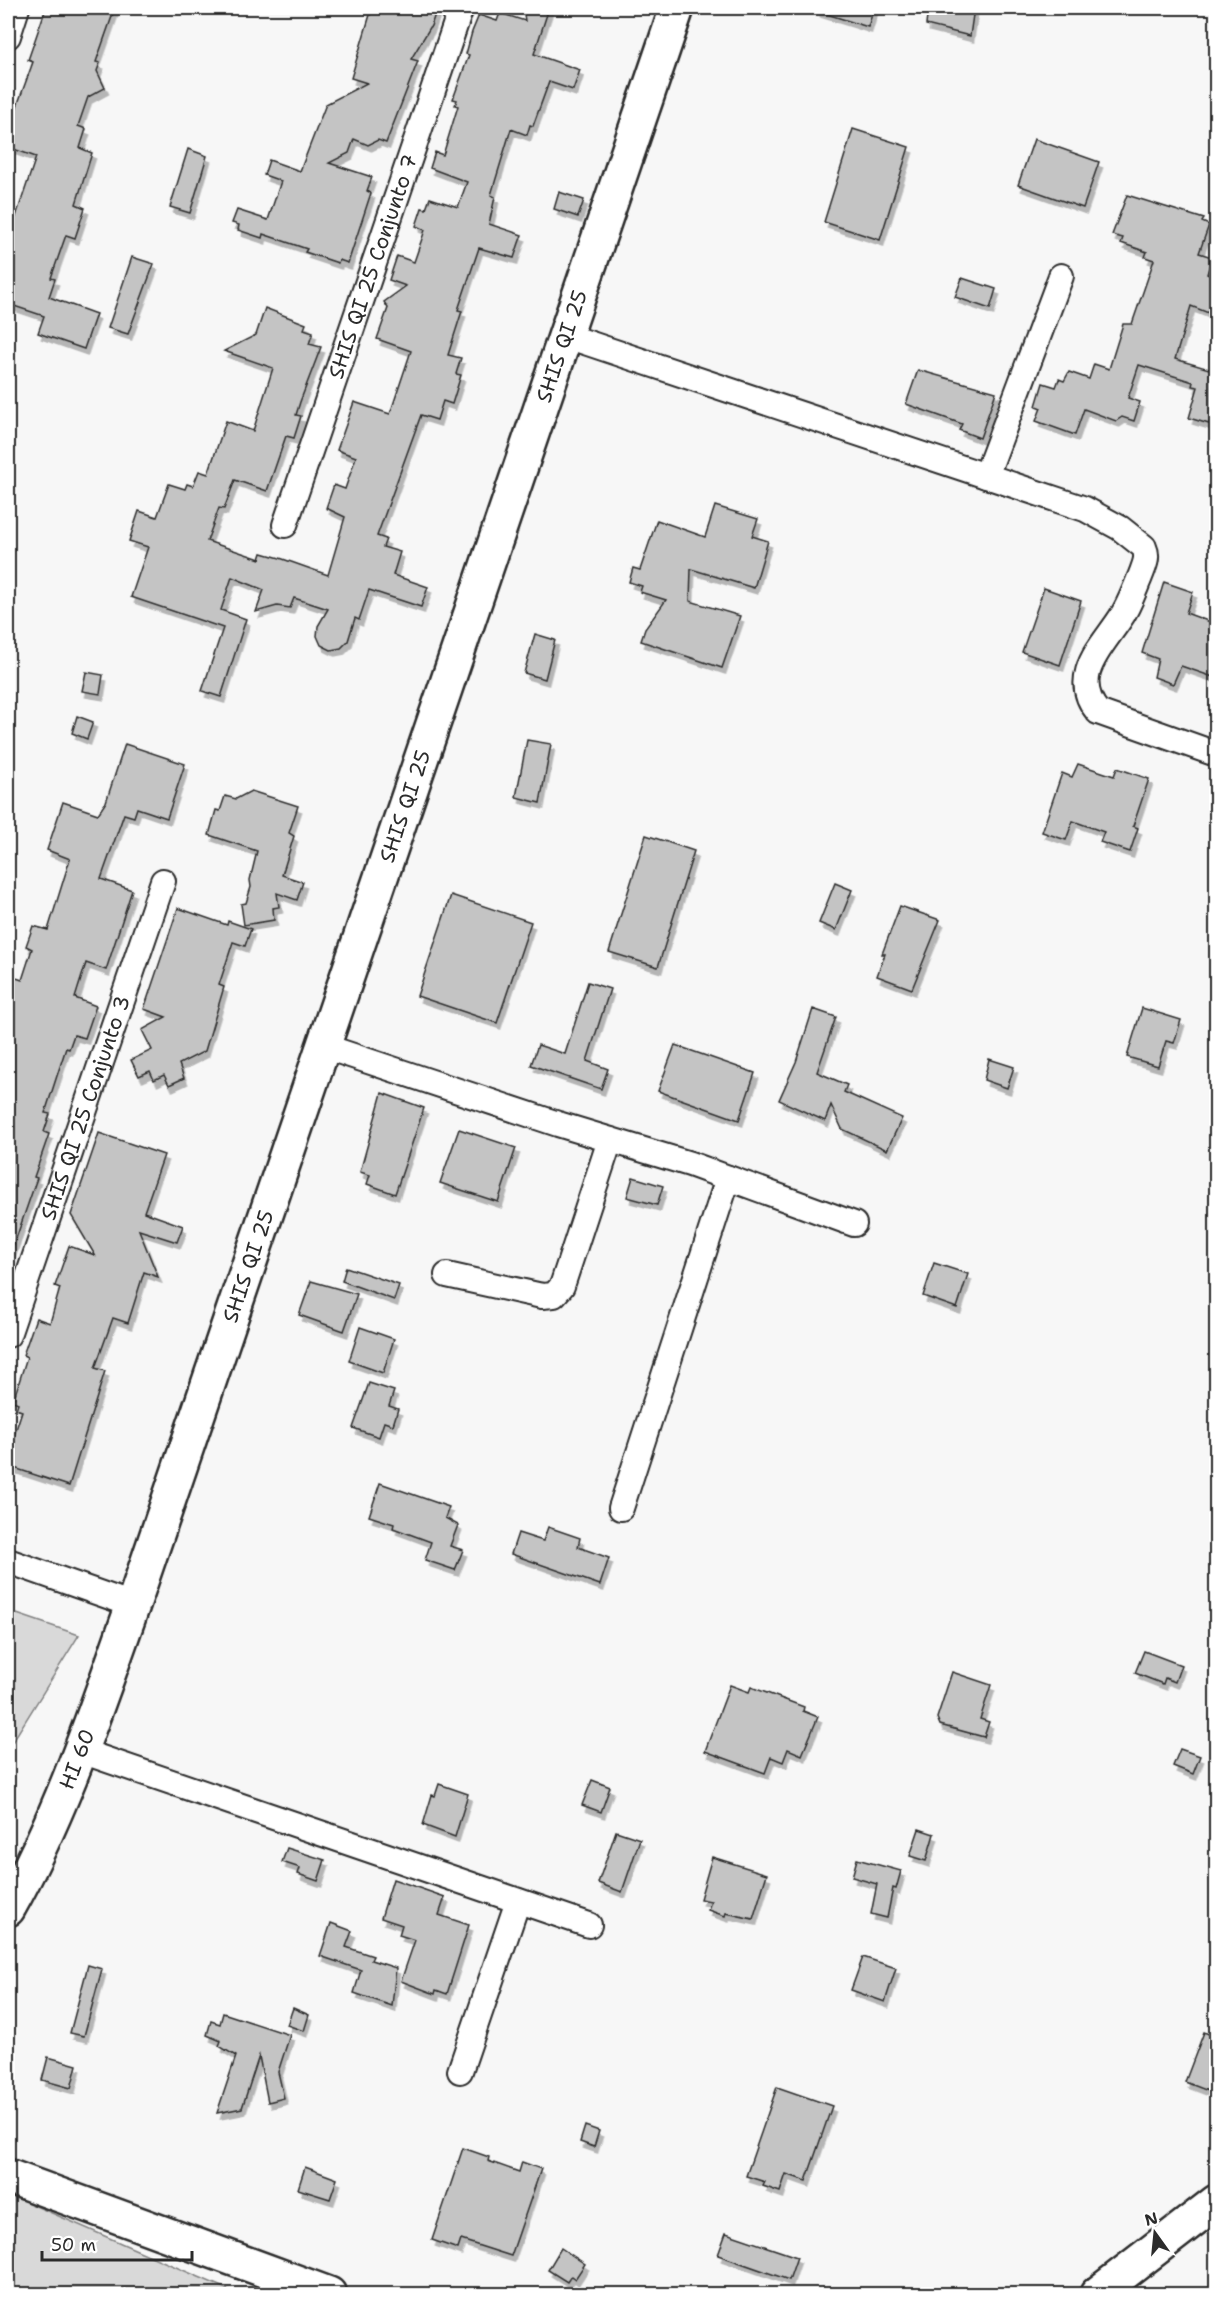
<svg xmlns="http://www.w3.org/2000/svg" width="1224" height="2302" font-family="'Shantell Sans',sans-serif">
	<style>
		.green { fill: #d9d9d9; stroke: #828282; stroke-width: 1.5 }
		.building { fill: #c4c4c4; stroke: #2b2b2b; stroke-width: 1.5; filter: url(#shadow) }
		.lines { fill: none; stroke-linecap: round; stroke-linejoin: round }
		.street-casing { stroke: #2b2b2b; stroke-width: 28 }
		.secondary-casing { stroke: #2b2b2b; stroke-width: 38 }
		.street { stroke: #fff; stroke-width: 24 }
		.secondary { stroke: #fff; stroke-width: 33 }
		.labels { text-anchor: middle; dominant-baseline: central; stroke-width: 4.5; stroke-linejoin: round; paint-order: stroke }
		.street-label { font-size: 21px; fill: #2b2b2b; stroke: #fff }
	</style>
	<defs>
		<filter id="shadow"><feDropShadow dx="3.5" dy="6" stdDeviation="0" flood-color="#0004"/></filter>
	</defs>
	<rect width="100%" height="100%" fill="#f7f7f7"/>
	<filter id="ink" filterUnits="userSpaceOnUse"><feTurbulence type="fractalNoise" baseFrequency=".0167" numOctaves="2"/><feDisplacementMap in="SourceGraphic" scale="12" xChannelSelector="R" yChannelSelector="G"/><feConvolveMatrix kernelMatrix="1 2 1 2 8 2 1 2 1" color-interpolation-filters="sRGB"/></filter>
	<g filter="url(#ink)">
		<g class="green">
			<polygon points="8,1611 79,1635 8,1749"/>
			<polygon points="8,2194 238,2294 8,2294"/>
		</g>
		<g class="building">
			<polygon points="46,8 115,8 96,62 100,63 97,71 105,88 88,97 78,126 86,129 80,148 92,153 76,204 85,208 75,238 66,235 51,278 55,279 49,297 96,314 84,349 38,333 44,316 8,304 8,240 36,157 8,147 8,131 33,62 28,60"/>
			<polygon points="372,8 437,8 431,26 411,59 418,61 386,143 378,140 368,145 354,139 349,153 329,163 372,177 367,191 371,193 348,263 339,260 338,263 305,252 307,249 263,234 262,238 238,230 239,225 232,223 237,210 268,220 281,181 264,175 269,160 300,171 326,104 367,83 351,78"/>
			<polygon points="523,8 549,8 534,54 580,70 573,90 549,82 533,126 530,125 527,135 511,129 491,195 495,197 489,224 522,235 519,243 514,258 479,248 458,310 462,311 448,355 461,358 456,374 461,375 452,404 443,401 437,420 421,415 377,536 386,539 383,547 400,552 393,575 428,587 421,607 369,590 359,620 355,618 348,641 341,648 331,650 321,645 317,636 318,626 328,609 294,598 290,608 277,606 256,612 264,590 232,577 221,610 246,619 221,697 202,691 223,628 131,597 148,547 129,541 139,511 157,517 169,484 185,489 187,484 193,486 199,471 208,474 226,421 253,431 273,368 224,351 256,335 265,308 306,324 304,329 313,332 309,344 321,347 300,402 296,415 301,416 294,438 286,436 267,491 235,480 224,509 219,508 207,541 260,559 262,553 280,558 328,575 345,517 326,508 334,485 345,489 356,457 337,450 354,402 390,414 411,351 377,339 388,308 384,302 406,286 389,280 397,256 414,262 425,230 416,226 422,208 426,209 430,198 458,207 467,182 430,168 435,152 443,155 458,106 455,105 457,100 453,99 469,55 466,54 472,32 479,15 497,21 500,13 525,21"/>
			<polygon points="817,8 874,8 868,27 817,11"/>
			<polygon points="928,8 974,8 970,36 926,25"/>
			<polygon points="853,129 909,147 880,240 824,222"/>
			<polygon points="1034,139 1099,162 1083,208 1018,185"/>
			<polygon points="188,149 207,156 190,213 170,207"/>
			<polygon points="559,192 584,200 578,217 554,209"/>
			<polygon points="1127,195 1204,219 1202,222 1209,225 1199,253 1212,257 1207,274 1216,278 1216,316 1191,306 1175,359 1216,371 1216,400 1209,424 1189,418 1198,387 1192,386 1193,382 1139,365 1128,398 1140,402 1134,421 1122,417 1116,421 1084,409 1075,435 1036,421 1041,408 1036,406 1043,383 1056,387 1059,379 1064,381 1069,372 1089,379 1094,364 1109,369 1123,324 1132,324 1154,260 1145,257 1147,252 1121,243 1123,238 1112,235"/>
			<polygon points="132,257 154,264 128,334 108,328"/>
			<polygon points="962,278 996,289 990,309 955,297"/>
			<polygon points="918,370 996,392 980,438 959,430 962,424 906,404"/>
			<polygon points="715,506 758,519 752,536 768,541 754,588 691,569 690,601 740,616 722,668 641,641 645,629 666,600 640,592 642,586 629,582 633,568 640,570 657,520 705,537"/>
			<polygon points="1164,582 1193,592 1186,613 1216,624 1216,678 1181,666 1173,684 1154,677 1158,659 1142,653"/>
			<polygon points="1044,588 1081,601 1060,665 1022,652"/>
			<polygon points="535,634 555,640 545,679 524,673"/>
			<polygon points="86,672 103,675 100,694 82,691"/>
			<polygon points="77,716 93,722 87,739 72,733"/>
			<polygon points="527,740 551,744 540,803 516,797"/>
			<polygon points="125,744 185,764 167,818 137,808 134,817 124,814 101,879 132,890 106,970 86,963 75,998 96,1006 85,1038 74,1035 69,1049 66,1048 45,1113 50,1114 44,1132 49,1134 34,1177 37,1178 10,1256 8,1256 8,1036 14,1016 8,1013 8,975 22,980 32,949 26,946 33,926 48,930 70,859 47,850 63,802 98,814 106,802"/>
			<polygon points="1078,764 1114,776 1117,768 1149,779 1133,826 1138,828 1130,852 1100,842 1104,832 1073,821 1066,840 1042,832 1062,773 1072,777"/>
			<polygon points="251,791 298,806 289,833 294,836 282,875 303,882 297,900 277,893 279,907 273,908 274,920 244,925 241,904 246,903 251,887 250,880 257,851 209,835 216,810 220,811 225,796 236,799"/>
			<polygon points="646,835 694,851 658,967 609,952"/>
			<polygon points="835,883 852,890 836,930 819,923"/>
			<polygon points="451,895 531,922 497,1023 417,996"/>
			<polygon points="900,906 940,920 912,989 877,976 885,954 882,954"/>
			<polygon points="178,908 227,925 228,921 251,929 245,946 233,942 219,985 224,987 205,1051 179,1064 184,1078 169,1085 164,1075 154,1080 150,1071 139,1076 131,1060 152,1050 142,1030 166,1017 144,1009"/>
			<polygon points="588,982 610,989 587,1061 608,1069 601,1089 531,1065 538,1045 565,1054"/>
			<polygon points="1142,1008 1181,1020 1174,1043 1166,1041 1158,1066 1127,1057"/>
			<polygon points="813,1009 836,1017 817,1072 847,1085 844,1092 902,1118 887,1150 842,1129 831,1105 825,1121 779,1100 796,1062"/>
			<polygon points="675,1045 755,1073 739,1120 658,1091"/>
			<polygon points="989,1059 1014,1067 1007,1088 984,1080"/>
			<polygon points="382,1093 424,1108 395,1194 367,1184 370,1175 360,1172"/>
			<polygon points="459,1129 516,1148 498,1202 440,1183"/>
			<polygon points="99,1133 164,1155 144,1212 183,1226 177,1242 139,1230 158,1277 144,1272 128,1323 113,1318 95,1368 105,1371 69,1486 8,1466 8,1454 22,1411 16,1409 18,1403 13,1401 27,1357 23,1355 36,1318 50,1323 60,1288 55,1286 69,1246 95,1255 71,1215"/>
			<polygon points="633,1177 663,1186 657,1205 627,1197"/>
			<polygon points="934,1263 968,1274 957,1308 923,1296"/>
			<polygon points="346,1267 399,1285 394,1300 342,1281"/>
			<polygon points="311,1281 357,1294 344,1331 299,1315"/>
			<polygon points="360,1327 394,1339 383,1373 349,1361"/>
			<polygon points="369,1383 394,1391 389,1406 398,1409 393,1425 384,1422 379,1437 353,1428"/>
			<polygon points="380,1483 449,1507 445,1518 458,1525 450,1546 463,1550 455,1570 425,1560 431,1542 393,1528 394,1524 369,1516"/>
			<polygon points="548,1527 580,1538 578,1547 609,1558 600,1585 511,1554 518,1533 543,1541"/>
			<polygon points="1144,1651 1181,1665 1175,1682 1165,1678 1163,1684 1135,1673"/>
			<polygon points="952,1672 991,1685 980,1719 989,1722 984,1737 940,1725 937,1718"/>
			<polygon points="730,1685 749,1692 751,1687 804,1707 803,1711 818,1717 802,1755 788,1749 783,1762 771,1757 765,1773 705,1751"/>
			<polygon points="1180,1749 1200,1756 1193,1774 1173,1766"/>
			<polygon points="592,1780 610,1787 601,1812 582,1805"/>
			<polygon points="439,1784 468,1794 455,1837 423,1825 432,1795 435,1796"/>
			<polygon points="919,1829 934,1834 926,1861 910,1856"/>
			<polygon points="616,1831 640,1839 622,1892 598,1883"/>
			<polygon points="287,1848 325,1860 318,1881 298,1874 300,1868 282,1862"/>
			<polygon points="712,1857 767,1874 753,1919 726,1913 725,1916 708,1910 711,1901 700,1899"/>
			<polygon points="857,1859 901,1871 896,1889 893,1888 887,1918 871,1914 877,1884 852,1877"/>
			<polygon points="393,1879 445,1897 439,1915 469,1925 447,1994 436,1990 435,1994 401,1981 415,1940 399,1935 402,1925 381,1918"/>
			<polygon points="331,1923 352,1931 346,1947 373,1956 371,1960 396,1968 392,2006 354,1993 361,1970 320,1956"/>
			<polygon points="863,1957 896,1968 885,2002 851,1990"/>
			<polygon points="88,1965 102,1969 84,2036 70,2033"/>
			<polygon points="293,2008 309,2015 304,2031 287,2025"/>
			<polygon points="223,2013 290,2035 278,2072 284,2098 268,2102 259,2056 242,2108 217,2113 236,2056 219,2046 221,2041 207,2035 211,2021 220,2024"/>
			<polygon points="1204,2032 1216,2037 1216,2094 1185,2082"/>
			<polygon points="48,2057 77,2065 71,2088 42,2080"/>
			<polygon points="777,2087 832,2106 806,2181 786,2174 780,2192 763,2186 765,2182 746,2176"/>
			<polygon points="585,2126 599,2131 594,2147 580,2142"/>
			<polygon points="463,2148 489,2157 488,2161 519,2172 522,2162 541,2169 511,2256 461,2240 458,2249 432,2240"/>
			<polygon points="305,2167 337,2179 330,2199 298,2189"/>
			<polygon points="726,2233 797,2257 789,2280 718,2255"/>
			<polygon points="561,2248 585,2264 575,2279 571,2276 567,2282 548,2270"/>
		</g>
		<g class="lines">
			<g class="street-casing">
				<g id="street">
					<polyline points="8,36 17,8"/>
					<path d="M564 335 1085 509 1120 528 1144 547C1149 558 1144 566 1140 577 1134 591 1129 606 1120 619 1101 648 1069 677 1098 712L1216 754"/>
					<polyline points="986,476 1061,276"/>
					<path id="s1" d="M285 525 461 8"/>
					<polyline points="323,1046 558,1124 690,1164 854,1224"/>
					<polyline points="447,1275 542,1296 554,1295 562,1286 610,1140"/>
					<path id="s2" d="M8 1335 163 881"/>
					<polyline points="621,1508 728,1178"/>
					<polyline points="8,1561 133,1605"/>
					<polyline points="81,1751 589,1925"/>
					<polyline points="460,2071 518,1901"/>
				</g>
			</g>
			<g class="secondary-casing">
				<g id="secondary">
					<path id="s3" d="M8 1909C62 1813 96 1709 133 1605L677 8"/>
					<polyline points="8,2176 329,2294"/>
					<polyline points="1097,2294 1216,2202"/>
				</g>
			</g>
			<use href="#street" class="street"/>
			<use href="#secondary" class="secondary"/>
		</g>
	</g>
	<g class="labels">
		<g class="street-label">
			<text stroke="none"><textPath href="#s1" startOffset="273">SHIS QI 25 Conjunto 7</textPath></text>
			<text stroke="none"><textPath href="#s3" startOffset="1659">SHIS QI 25</textPath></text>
			<text stroke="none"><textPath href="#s3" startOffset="1173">SHIS QI 25</textPath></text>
			<text stroke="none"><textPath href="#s2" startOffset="240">SHIS QI 25 Conjunto 3</textPath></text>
			<text stroke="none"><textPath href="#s3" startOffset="687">SHIS QI 25</textPath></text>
			<text stroke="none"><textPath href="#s3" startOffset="165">HI 60</textPath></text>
		</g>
	</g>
	<rect width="1224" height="2302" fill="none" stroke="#fff" stroke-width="30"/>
	<rect x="15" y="15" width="1194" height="2272" fill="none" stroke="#2b2b2b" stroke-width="2" filter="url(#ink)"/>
	<g transform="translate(1155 2233) rotate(345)" stroke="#ffffff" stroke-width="4.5" paint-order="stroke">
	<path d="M0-4.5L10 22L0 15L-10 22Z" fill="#2b2b2b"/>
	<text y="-9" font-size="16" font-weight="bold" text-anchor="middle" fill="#2b2b2b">N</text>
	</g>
	<path d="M42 2251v9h150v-9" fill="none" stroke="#2b2b2b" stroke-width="3"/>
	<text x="51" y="2251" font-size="18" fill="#2b2b2b" stroke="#ffffff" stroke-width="4.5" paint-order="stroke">50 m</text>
</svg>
